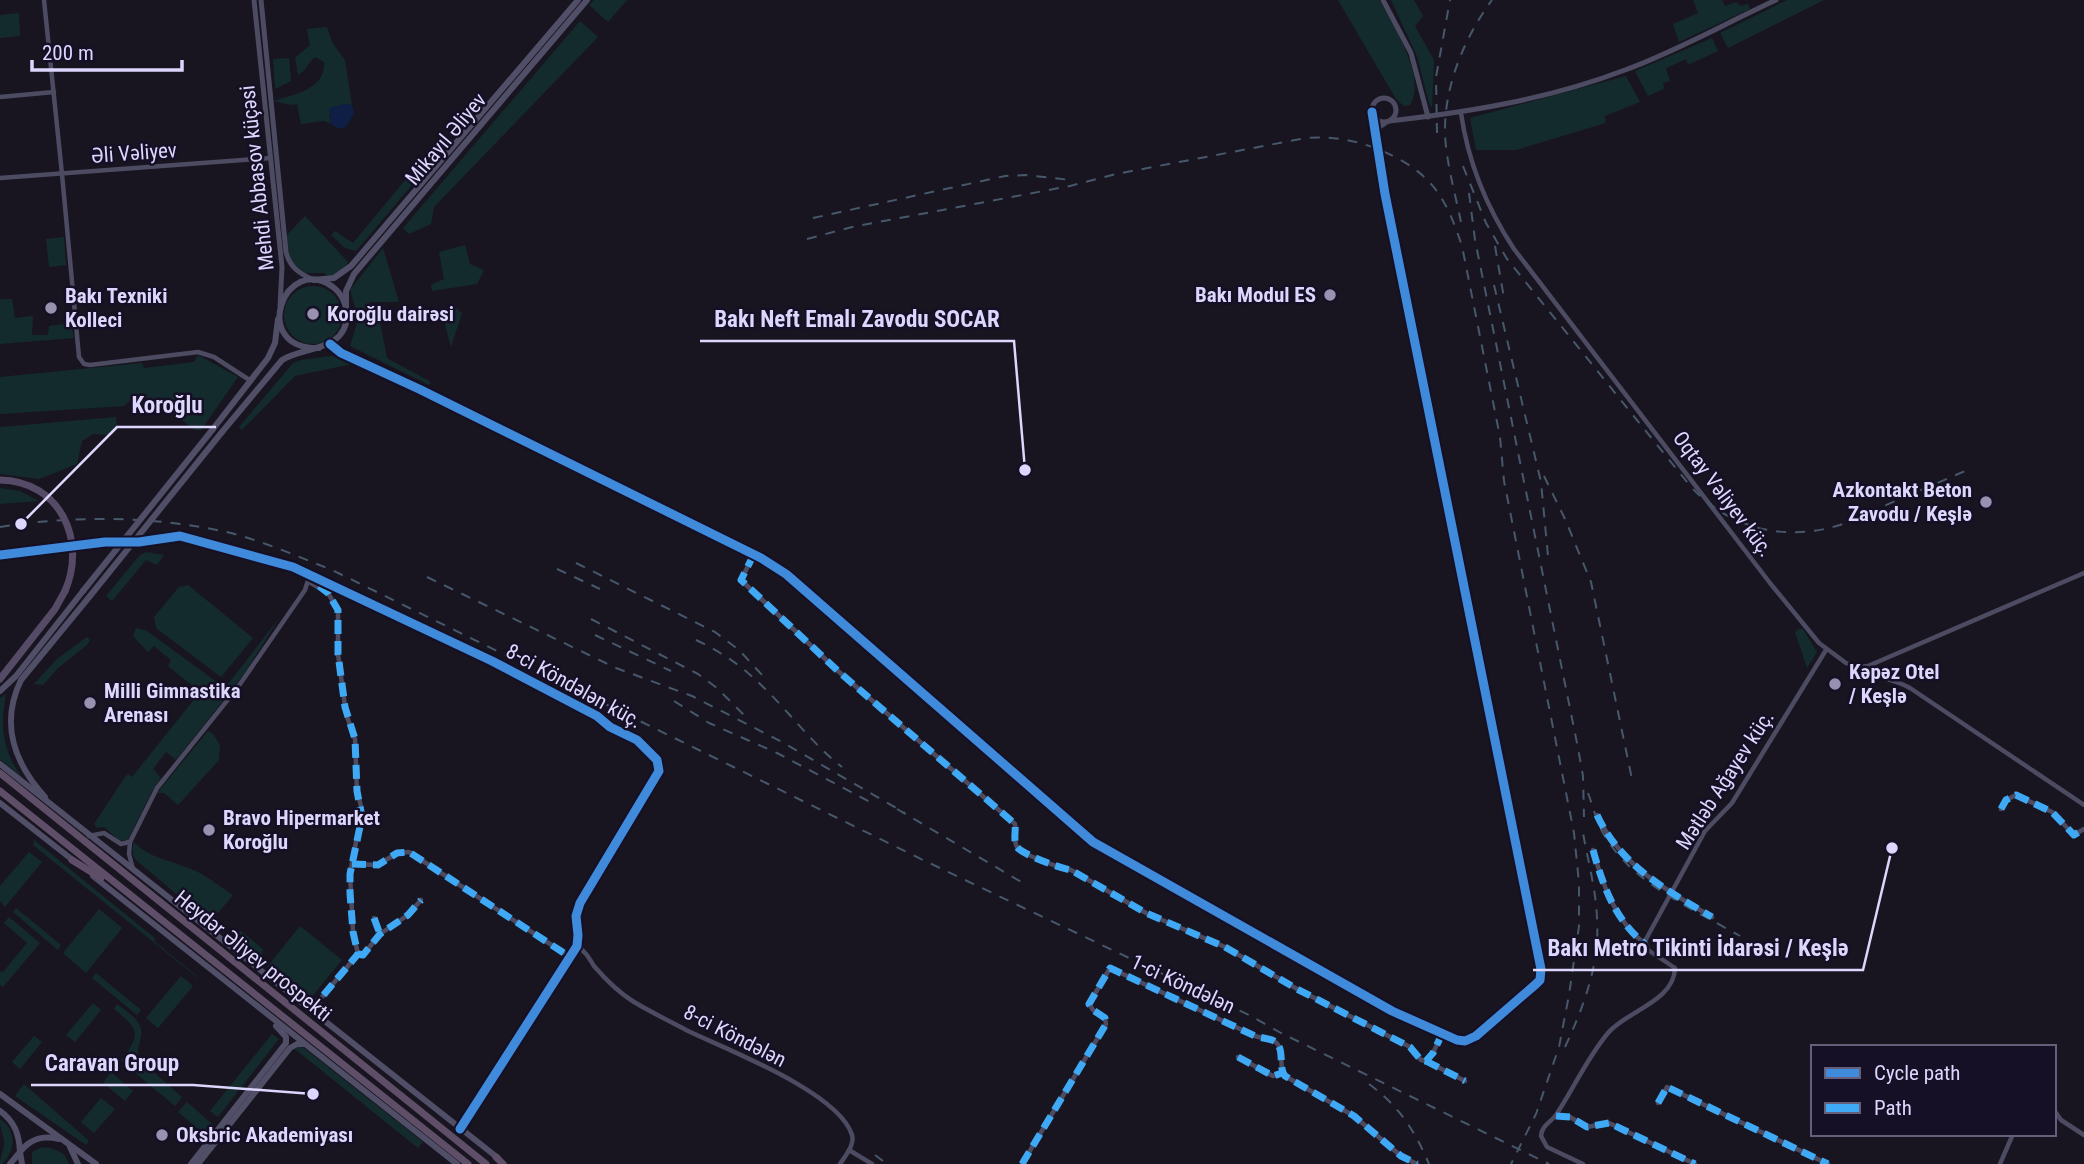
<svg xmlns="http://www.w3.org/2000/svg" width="2084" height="1164" font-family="'Roboto Condensed',sans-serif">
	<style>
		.green { fill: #142b2d }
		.water { fill: #0f1e44 }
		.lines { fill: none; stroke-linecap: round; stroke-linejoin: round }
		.minor { stroke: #4d4b61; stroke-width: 4.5 }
		.tertiary { stroke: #4d4b61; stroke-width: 5 }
		.secondary { stroke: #514e67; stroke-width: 6 }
		.primary { stroke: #564b66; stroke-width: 7 }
		.trunk { stroke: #5f4e68; stroke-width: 7 }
		.rail { stroke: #46586a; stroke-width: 2; stroke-dasharray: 10 9; stroke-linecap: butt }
		.secondary-bridge { stroke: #514e67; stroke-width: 6 }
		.primary-bridge { stroke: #564b66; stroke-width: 7 }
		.quiet { stroke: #3fa9f5; stroke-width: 7; stroke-dasharray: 14 7; stroke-linecap: butt }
		.cycleway-casing { stroke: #151026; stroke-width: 13 }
		.cycleway { stroke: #408adc; stroke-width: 9 }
		.poi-dot { fill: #9892b0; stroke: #151026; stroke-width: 2.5 }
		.labels { text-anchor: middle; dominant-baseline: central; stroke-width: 5; stroke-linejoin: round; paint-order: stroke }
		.street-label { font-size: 21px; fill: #ddd6fd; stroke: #151026 }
		.poi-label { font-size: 21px; font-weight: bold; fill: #ddd6fd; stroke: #151026; text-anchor: start }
		.leader { fill: none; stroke: #ddd6fd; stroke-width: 2.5 }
		.callout-dot { fill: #ddd6fd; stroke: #151026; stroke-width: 2.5 }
		.callout-label { font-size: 23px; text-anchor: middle; font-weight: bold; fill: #ddd6fd; stroke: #151026; stroke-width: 5; stroke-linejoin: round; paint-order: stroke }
	</style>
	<rect width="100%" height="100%" fill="#181521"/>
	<g class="green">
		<polygon points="594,0 627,0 608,22 589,5"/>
		<path d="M1338 0H1379C1393 23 1427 79 1410 105L1404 106 1396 99Z"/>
		<polygon points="1391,0 1414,0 1423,16 1415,26 1434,60 1432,108 1429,103 1417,56"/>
		<polygon points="1693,0 1722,0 1725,6 1736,2 1741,6 1748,4 1750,9 1679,42 1673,24 1698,13"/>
		<polygon points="1787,0 1824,0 1728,48 1720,33"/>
		<polygon points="19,13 20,36 0,38 0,15"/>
		<polygon points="580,21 598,37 434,207 431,224 409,234 403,228"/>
		<path d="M327 27 333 44 345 60 352 105 344 104 329 115 331 124 324 121 301 124 297 104 291 105 274 101C295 94 326 89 324 62L315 57C308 63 306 71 298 75L295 58 310 45 307 29Z"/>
		<polygon points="1712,38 1718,51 1688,65 1686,59 1666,68 1670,81 1663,83 1664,89 1648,96 1635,71"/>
		<polygon points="289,58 291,81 275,89 273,59"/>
		<polygon points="1626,76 1640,102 1605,116 1606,123 1516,150 1476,150 1470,118"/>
		<polygon points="431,149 434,159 356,251 345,248 331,235 335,231 353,243"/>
		<polygon points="305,216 348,262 345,268 331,277 323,273 302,273 290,260 286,236"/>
		<polygon points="64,237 66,265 49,267 46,239"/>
		<polygon points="465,245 470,264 484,270 477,284 432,291 431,285 444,279 439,252"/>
		<polygon points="383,248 399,302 370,302 368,315 357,314 350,290"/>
		<circle cx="313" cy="315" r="29"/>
		<polygon points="0,299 12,299 15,318 33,316 32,335 48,335 49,326 71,323 74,338 0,344"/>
		<polygon points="457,309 462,313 451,347 442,313"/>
		<polygon points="358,320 380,322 387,358 431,382 429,385 350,346"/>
		<polygon points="198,355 238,377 201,430 195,430 160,403 136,394 124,406 0,414 0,377 142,363 144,368 194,362"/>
		<polygon points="332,356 352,364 295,376 242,430 239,427 293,363 301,360"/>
		<polygon points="116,417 117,429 112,435 93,434 82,441 77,464 39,479 0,474 0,427"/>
		<polygon points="0,488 20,491 39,501 0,504"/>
		<polygon points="146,552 164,555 157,565 146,560 112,601 106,596 140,555"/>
		<polygon points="188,585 253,638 221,677 156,628 154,617 179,587"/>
		<polygon points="280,617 244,674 176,760 166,752 153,769 161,778 151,793 129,838 127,840 120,841 104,827 97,828 94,824 125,777 128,774 132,777 200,692 168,666 171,660 154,646 148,652 133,636 136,628 147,631 225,688"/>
		<polygon points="1798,629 1803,629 1817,652 1807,668 1795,632"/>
		<polygon points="87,637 90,640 87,645 58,668 43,685 34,684 57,659"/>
		<path d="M6 694C0 726 2 751 22 777L0 759V698Z"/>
		<polygon points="208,731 213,734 220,745 219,760 178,805 164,793 157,793"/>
		<polygon points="34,840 156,939 154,941 198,977 198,978 33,845"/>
		<path d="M133 841C148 859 179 862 200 873 211 879 222 888 233 895L218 913 205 918 136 860 133 855Z"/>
		<polygon points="29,852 42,862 5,907 0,901 0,886"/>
		<polygon points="16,908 61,945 58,950 13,912"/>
		<polygon points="99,909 122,928 86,973 63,953"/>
		<polygon points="9,917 40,943 3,987 0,985 0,971 3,972 27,943 4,923"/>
		<polygon points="300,926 342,960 309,1000 267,967"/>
		<polygon points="241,931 263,949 261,961 231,936"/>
		<polygon points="96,973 141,1010 137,1015 92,978"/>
		<polygon points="181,976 193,986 158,1028 146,1018"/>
		<polygon points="93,1003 101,1010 75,1042 66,1035"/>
		<path d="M117 1004C127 1012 145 1022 141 1037 139 1047 136 1050 140 1060L182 1097 175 1106 121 1061C142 1033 139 1029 114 1009Z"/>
		<polygon points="272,1034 279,1039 218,1117 210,1111"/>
		<polygon points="34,1036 42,1042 20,1069 12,1062"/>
		<polygon points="297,1046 304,1048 423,1142 418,1148 295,1049"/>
		<polygon points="111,1072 133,1091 125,1101 103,1083"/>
		<polygon points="24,1084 89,1141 86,1145 15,1096"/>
		<polygon points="101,1098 115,1109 94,1133 81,1122"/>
		<polygon points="187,1102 212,1124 204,1134 178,1112"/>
		<path d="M0 1119C17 1130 16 1151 2 1164H0C0 1155 5 1150 4 1141 3 1133 0 1129 0 1119Z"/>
		<polygon points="42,1147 51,1148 64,1154 69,1164 32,1164 32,1152"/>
	</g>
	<polygon class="water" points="344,104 352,105 354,113 346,127 339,129 331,124 329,108"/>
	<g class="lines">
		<g class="minor">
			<polyline points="44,0 62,174 79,357 84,364 90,365 198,352 214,357 251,381"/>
			<polyline points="0,97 54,92"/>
			<path d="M1461 113C1468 162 1487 208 1514 249L1770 583 1819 643 1846 663 1857 667 1868 666 2084 573"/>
			<polyline points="1374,131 1389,121"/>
			<polyline points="0,178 271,158"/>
			<polyline points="330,344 341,353 419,389 761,558 786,574 1093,842 1392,1011 1457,1040 1465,1041 1476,1036 1536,984 1540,980 1541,969 1385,194 1372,112"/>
			<path d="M754 554 741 580 838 671 1015 824C1016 832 1013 840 1017 847 1023 855 1060 868 1071 870L1146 913 1225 947 1297 989 1410 1047 1421 1060 1426 1061 1433 1053 1442 1034"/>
			<polyline points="0,555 105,542 139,542 180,536 293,567 492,661 597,716 610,727 637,740 657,760 659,771 580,903 576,916 578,935 577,946 460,1129"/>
			<polyline points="309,582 328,593 338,610 338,654 346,714 355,739 357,791 362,810 350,874 353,932 358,954 311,1010"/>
			<path d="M1868 666C1877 679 1896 680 1910 688L2084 805"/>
			<polyline points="2001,809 2006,800 2016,795 2052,812 2074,835 2084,829"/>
			<path d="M1597 815C1620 865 1666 890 1712 917"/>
			<polyline points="89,836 104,833 121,844 129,842"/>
			<path d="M1593 850C1603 886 1615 920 1645 944"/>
			<polyline points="352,864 378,865 397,853 409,852 570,957"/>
			<polyline points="133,869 129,854 130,842 157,788 238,687 305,590 310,574"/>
			<polyline points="374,918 380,934"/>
			<path d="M577 946C585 951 589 958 594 966 606 980 618 992 634 1002 651 1012 669 1021 686 1030 725 1049 839 1092 852 1135 855 1145 845 1156 840 1164"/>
			<polyline points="358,954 363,955 380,934 408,915 421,900"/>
			<polyline points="1238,1057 1273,1076 1282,1073"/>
			<polyline points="1426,1061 1465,1081"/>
			<polyline points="1658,1103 1667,1087 1828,1164"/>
			<polyline points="2054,1110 2061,1120 2084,1135"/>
			<polyline points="1556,1116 1570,1117 1587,1127 1609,1123 1695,1164"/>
			<polyline points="849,1150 872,1164"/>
			<path d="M1022 1164 1106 1024 1105 1018 1093 1010 1089 1004 1110 968 1255 1036C1261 1038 1267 1038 1272 1040 1287 1046 1277 1066 1285 1076L1354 1116 1401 1156 1417 1164"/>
			<path d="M1583 1164 1547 1147 1541 1136C1542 1125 1550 1123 1556 1115 1574 1088 1587 1058 1608 1033 1626 1011 1674 1002 1675 968L1648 950 1645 941 1705 831 1732 803 1826 650"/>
			<polyline points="2000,1164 2013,1134"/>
		</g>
		<g class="tertiary">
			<polyline points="254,0 282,267 280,307"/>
			<path d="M261 0 286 252C290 268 300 274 314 280"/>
			<polyline points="1383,0 1411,53 1428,117"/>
			<circle cx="1384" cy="110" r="12"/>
			<path d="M1389 121C1470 112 1549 99 1625 70 1677 51 1726 23 1776 0"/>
		</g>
		<g class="secondary">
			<polyline points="314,280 334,278 351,266 578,0"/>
			<polyline points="346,307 346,291 354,274 587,0"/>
			<polyline points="213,429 268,358 275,343 278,319"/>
			<path d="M222 432 282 360C304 346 346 352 347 315 347 305 342 294 333 287 284 252 249 350 319 348"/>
			<polyline points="0,691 16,676 83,591"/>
			<polyline points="0,764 498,1158"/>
			<path d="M45 797C14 763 0 723 21 680L90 596"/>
			<polyline points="0,803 74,861"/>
			<polyline points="93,876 457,1164"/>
			<polyline points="0,1094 96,1164"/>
			<path d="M0 1111C15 1122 19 1134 20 1152L10 1164"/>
			<polyline points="70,1147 78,1164"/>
			<path d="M22 1164 20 1152C30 1139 42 1135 59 1139"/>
			<polyline points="191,1164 286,1043 286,1037 276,1026"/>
			<polyline points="198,1164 290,1048 297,1044 303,1044"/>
		</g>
		<polyline class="primary" points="0,679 55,609 65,591"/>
		<g class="trunk">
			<polyline points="0,773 486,1164"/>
			<polyline points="0,791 468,1164"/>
			<polyline points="72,860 101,878"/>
			<polyline points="496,1157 503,1164"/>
		</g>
		<g class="rail">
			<polyline points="1437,133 1436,77 1450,0"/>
			<path d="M1463 166 1486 223 1507 259 1691 487C1730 529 1785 542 1840 525L1972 468"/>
			<polyline points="1469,193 1475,240 1578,748 1583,776 1584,817"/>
			<polyline points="813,218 1005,176 1025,175 1071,180"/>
			<path d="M1461 222C1456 198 1449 172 1446 147 1440 95 1462 41 1492 0"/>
			<path d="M807 239 852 227 1070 186 1116 174 1306 138C1333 136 1355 140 1380 150 1431 172 1445 195 1462 246L1500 437 1504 481 1574 833 1579 883V926L1569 995 1559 1047 1536 1114 1511 1164"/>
			<polyline points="1495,246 1504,298"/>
			<polyline points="1494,285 1541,482 1548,556"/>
			<polyline points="1544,476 1565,519 1591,582 1633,784"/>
			<path d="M0 527C74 515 158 516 231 533 265 542 299 557 332 570L923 860 1249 1015 1281 1033 1549 1164"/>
			<polyline points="576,563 715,632 739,650 764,677"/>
			<polyline points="557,569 600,589"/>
			<polyline points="427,577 616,668 692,696 782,742 905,813"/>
			<polyline points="591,619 698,674 717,688 749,720"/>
			<polyline points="595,635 671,671"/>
			<path d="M696 640C719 651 741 665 759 683 788 710 811 743 842 767"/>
			<polyline points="674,701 709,723 777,753 870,802"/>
			<path d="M1588 793C1593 806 1596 821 1603 833 1631 883 1693 909 1740 936"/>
			<polyline points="897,809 1023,883"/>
			<path d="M1565 1047C1584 1006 1600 964 1597 918 1596 890 1588 861 1583 833"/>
			<path d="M1369 1084C1399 1106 1415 1131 1429 1164"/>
			<polyline points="875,1155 887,1164"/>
		</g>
		<g class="secondary-bridge">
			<polyline points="83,591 213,429"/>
			<polyline points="90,596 222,432"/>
		</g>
		<path class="primary-bridge" d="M0 480C60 481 87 540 65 591"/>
		<g class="quiet">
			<path d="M754 554 741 580 838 671 1015 824C1016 832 1013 840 1017 847 1023 855 1060 868 1071 870L1146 913 1225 947 1297 989 1410 1047 1421 1060 1426 1061 1433 1053 1442 1034"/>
			<polyline points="2001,809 2006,800 2016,795 2052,812 2074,835 2084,829"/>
			<path d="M1597 815C1620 865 1666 890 1712 917"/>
			<path d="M1593 850C1603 886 1615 920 1645 944"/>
			<polyline points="352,864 378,865 397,853 409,852 570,957"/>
			<polyline points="374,918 380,934"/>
			<polyline points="358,954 363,955 380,934 408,915 421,900"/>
			<polyline points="310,1011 358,954 353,932 350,893 350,874 362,817 357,791 355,739 345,707 338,654 338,610 328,593 319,586"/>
			<polyline points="1238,1057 1273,1076 1282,1073"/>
			<polyline points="1426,1061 1465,1081"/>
			<polyline points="1658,1103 1667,1087 1828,1164"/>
			<polyline points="1556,1116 1570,1117 1587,1127 1609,1123 1695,1164"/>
			<path d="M1022 1164 1106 1024 1105 1018 1093 1010 1089 1004 1110 968 1255 1036C1261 1038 1267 1038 1272 1040 1287 1046 1277 1066 1285 1076L1354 1116 1401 1156 1417 1164"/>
		</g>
		<g class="cycleway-casing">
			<g id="cycleway">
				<polyline points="330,344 341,353 419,389 761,558 786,574 1093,842 1392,1011 1457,1040 1465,1041 1476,1036 1536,984 1540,980 1541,969 1385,194 1372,112"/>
				<polyline points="0,555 105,542 139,542 180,536 293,567 492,661 597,716 610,727 637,740 657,760 659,771 580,903 576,916 578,935 577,946 460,1129"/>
			</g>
		</g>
		<use href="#cycleway" class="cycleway"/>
	</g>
	<g class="poi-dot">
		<circle cx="1330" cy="295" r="7"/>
		<circle cx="51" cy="308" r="7"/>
		<circle cx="313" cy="314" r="7"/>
		<circle cx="1986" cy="502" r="7"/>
		<circle cx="1835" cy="684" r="7"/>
		<circle cx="90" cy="703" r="7"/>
		<circle cx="209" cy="830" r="7"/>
		<circle cx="162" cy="1135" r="7"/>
	</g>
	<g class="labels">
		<g class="street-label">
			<text transform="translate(446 139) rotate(-50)">Mikayıl Əliyev</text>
			<text transform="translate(134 153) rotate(-4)">Əli Vəliyev</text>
			<text transform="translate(257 178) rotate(-96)">Mehdi Abbasov küçəsi</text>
			<text transform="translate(1723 494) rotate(53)">Oqtay Vəliyev küç.</text>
			<text transform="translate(574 686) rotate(29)">8-ci Köndələn küç.</text>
			<text transform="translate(1725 780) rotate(-57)">Mətləb Ağayev küç.</text>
			<text transform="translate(253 956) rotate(39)">Heydər Əliyev prospekti</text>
			<text transform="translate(1183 984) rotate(25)">1-ci Köndələn</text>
			<text transform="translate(735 1036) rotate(27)">8-ci Köndələn</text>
		</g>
		<g class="poi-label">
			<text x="1316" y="295" text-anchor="end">Bakı Modul ES</text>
			<text x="65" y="296">Bakı Texniki<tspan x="65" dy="24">Kolleci</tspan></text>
			<text x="327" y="314">Koroğlu dairəsi</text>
			<text x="1972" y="490" text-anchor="end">Azkontakt Beton<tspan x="1972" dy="24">Zavodu / Keşlə</tspan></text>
			<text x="1849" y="672">Kəpəz Otel<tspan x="1849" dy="24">/ Keşlə</tspan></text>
			<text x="104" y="691">Milli Gimnastika<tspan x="104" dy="24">Arenası</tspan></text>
			<text x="223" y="818">Bravo Hipermarket<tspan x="223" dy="24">Koroğlu</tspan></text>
			<text x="176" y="1135">Oksbric Akademiyası</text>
		</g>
	</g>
	<path class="leader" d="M1025 470L1014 341H700M21 524L117 427H216M1892 848L1863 970H1533M313 1094L193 1085H31"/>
	<g class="callout-dot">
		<circle cx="1025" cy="470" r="7"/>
		<circle cx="21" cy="524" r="7"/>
		<circle cx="1892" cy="848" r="7"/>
		<circle cx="313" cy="1094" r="7"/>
	</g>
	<g class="callout-label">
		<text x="857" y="327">Bakı Neft Emalı Zavodu SOCAR</text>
		<text x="167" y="413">Koroğlu</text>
		<text x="1698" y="956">Bakı Metro Tikinti İdarəsi / Keşlə</text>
		<text x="112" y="1071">Caravan Group</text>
	</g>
	<rect x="1811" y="1045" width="245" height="91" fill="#151026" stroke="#655f7c" stroke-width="2"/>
	<rect x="1825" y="1068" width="35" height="10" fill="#408adc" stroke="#655f7c" stroke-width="2"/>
	<text x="1874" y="1080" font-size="21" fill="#ddd6fd">Cycle path</text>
	<rect x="1825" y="1103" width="35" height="10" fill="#3fa9f5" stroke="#655f7c" stroke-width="2"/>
	<text x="1874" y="1115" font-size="21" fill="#ddd6fd">Path</text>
	<path d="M32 60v10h150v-10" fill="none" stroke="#ddd6fd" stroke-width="3.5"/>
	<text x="42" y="60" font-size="21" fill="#ddd6fd" stroke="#151026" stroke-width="5" paint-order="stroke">200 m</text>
</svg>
